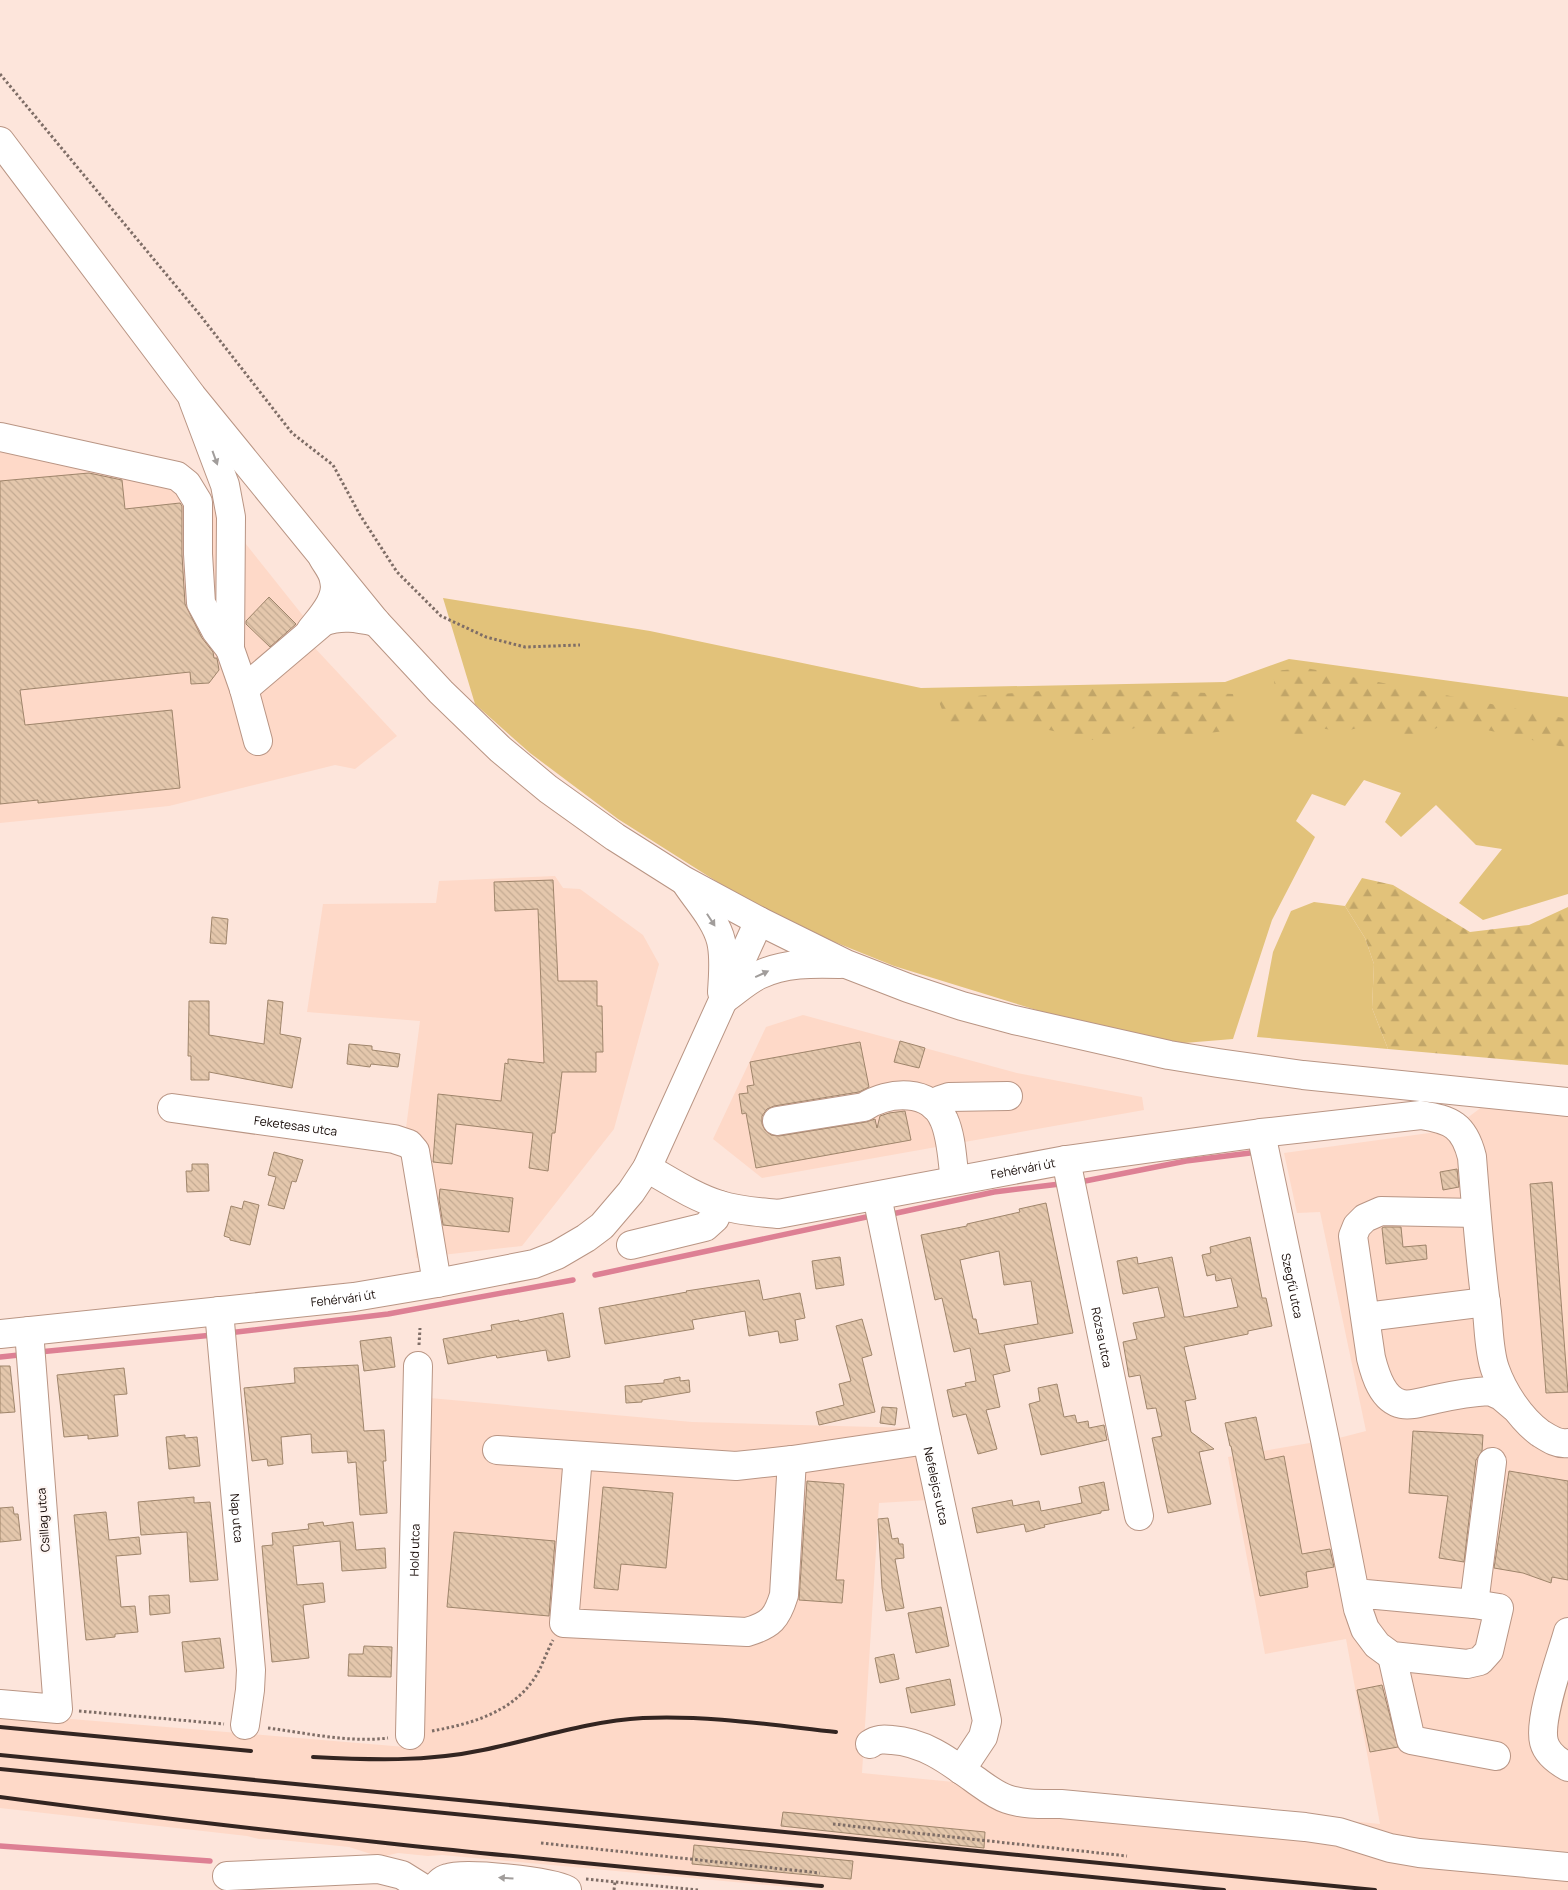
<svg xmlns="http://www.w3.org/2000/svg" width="1568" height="1890" font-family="Manrope,sans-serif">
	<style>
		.built { fill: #fed9c8 }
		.green { fill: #e2c27a }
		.forest { fill: url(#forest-firs) }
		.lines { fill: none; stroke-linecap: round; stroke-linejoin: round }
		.stream { stroke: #dd8094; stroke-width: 5.5 }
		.building { fill: url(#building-back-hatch); stroke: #9f856b; fill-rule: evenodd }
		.minor-casing { stroke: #b99584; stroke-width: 30 }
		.major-casing { stroke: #b99584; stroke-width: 30 }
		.path { stroke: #7e6d66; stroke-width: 3; stroke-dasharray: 2.5 2.5; stroke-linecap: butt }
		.minor { stroke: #fff; stroke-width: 28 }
		.major { stroke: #fff; stroke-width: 28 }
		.rail { stroke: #332521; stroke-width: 4 }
		.oneway { fill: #a19d9b }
		.labels { text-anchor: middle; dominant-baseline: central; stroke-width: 4.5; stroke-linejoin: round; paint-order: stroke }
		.street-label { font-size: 12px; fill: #150905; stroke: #fef6f3 }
	</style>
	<defs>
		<pattern id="forest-firs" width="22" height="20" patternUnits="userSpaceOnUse" patternTransform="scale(1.25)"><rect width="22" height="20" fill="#e2c27a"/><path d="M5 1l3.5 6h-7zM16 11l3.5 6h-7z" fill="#c1a568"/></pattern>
		<pattern id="building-back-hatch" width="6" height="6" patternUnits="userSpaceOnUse" patternTransform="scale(1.25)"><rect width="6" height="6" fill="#e4c7ac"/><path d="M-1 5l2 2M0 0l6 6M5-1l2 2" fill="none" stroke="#c3aa92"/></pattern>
	</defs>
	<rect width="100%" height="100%" fill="#fde5db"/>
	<g class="built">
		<polygon points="0,428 187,470 308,622 299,631 397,736 355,769 335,765 169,806 0,823"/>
		<polygon points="555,876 563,888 580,889 643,935 659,964 614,1129 522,1246 416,1258 406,1128 420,1021 307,1012 323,904 436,903 439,881"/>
		<polygon points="803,1015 1017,1073 1142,1097 1144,1110 762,1178 713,1139 766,1027"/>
		<polygon points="1502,1092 1568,1098 1568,1890 822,1890 442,1855 428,1856 398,1853 385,1856 374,1855 349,1847 281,1840 259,1839 247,1836 0,1808 0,1713 417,1748 430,1398 692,1422 913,1428 907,1451 919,1460 928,1500 879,1503 862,1773 1380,1824 1346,1639 1265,1654 1228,1457 1339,1438 1366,1431 1320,1212 1297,1213 1284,1153 1451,1130"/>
	</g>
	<g class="green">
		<polygon points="443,598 650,631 921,688 1225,682 1289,659 1568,697 1568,894 1483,920 1459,903 1502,849 1476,845 1436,805 1401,837 1385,822 1401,793 1364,780 1345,806 1312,794 1296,821 1315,837 1272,920 1233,1039 1184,1043 1118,1031 1056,1016 894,966 832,941 761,907 719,883 618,819 530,753 475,704"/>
		<polygon points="1314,902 1345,906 1365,938 1374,964 1372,1008 1388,1049 1257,1037 1273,952 1291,911"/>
	</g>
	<g class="forest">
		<polygon points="1306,668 1568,719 1568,748 1451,722 1411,739 1385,720 1343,732 1320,728 1296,740 1280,736 1273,671"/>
		<polygon points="1080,688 1233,694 1241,729 1168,738 1135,728 1092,740 1023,724 948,725 938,699"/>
		<polygon points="1362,878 1393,885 1470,932 1529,925 1568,907 1568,1065 1388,1049 1372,1008 1374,964 1365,938 1345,906"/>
	</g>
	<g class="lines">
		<g class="stream">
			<polyline points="1080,1182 1186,1161 1250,1153"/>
			<polyline points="892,1214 994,1192 1060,1184"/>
			<polyline points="595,1275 871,1216"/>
			<polyline points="228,1333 388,1314 573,1280"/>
			<polyline points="39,1352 213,1335"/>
			<polyline points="0,1357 19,1355"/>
			<polyline points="0,1846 210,1861"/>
		</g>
	</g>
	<g class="building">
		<polygon points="89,473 122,480 125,509 180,503 182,506 182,555 185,604 202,638 213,652 214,658 217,658 219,670 209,683 191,684 190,672 20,690 25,725 172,710 180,788 38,803 38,800 0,804 0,481"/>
		<polygon points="269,597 296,624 270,647 246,624 246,621"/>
		<polygon points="553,880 558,981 597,981 597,1006 602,1006 603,1052 596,1052 596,1072 562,1072 555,1133 552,1133 548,1171 529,1168 533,1133 456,1124 452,1164 433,1162 438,1094 501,1101 505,1063 508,1064 508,1059 544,1063 538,909 495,911 494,882"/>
		<polygon points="212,917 228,919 226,944 210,943"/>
		<polygon points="268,1000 283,1002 280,1034 301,1038 292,1088 209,1072 209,1080 191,1080 191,1056 188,1056 189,1001 209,1001 209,1035 264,1044"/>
		<polygon points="900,1041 925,1048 919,1068 894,1062"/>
		<polygon points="860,1042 869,1087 859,1092 774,1106 767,1109 762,1116 762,1124 765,1130 771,1135 779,1136 866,1122 875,1119 877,1128 880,1116 889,1113 905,1111 911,1140 756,1168 746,1113 742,1114 739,1094 748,1093 747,1086 754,1085 750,1062"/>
		<polygon points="349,1044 372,1046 372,1050 400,1054 398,1067 371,1064 370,1067 347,1064"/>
		<polygon points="274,1152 303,1160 296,1182 292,1181 284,1209 268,1205 276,1177 268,1175"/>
		<polygon points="192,1164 208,1164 209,1191 187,1192 186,1171 192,1171"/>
		<polygon points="1457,1169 1459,1187 1443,1190 1440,1172"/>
		<polygon points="1552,1182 1568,1392 1546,1393 1530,1184"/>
		<polygon points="440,1189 513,1198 509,1232 443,1225 439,1199"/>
		<polygon points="244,1201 259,1205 250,1245 230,1240 230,1238 224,1236 231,1206 242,1209"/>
		<path d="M1046 1203 1073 1333 1004 1345 1010 1371 993 1375 1000 1407 986 1410 997 1449 978 1454 966 1414 953 1417 947 1390 966 1386 965 1383 976 1381 970 1348 954 1352 942 1298 935 1300 921 1235 967 1226V1224L1020 1212 1019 1209ZM999 1251 1004 1285 1031 1281 1038 1324 979 1334 976 1319H973L960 1260Z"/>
		<polygon points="1384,1227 1401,1227 1403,1247 1426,1245 1427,1259 1386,1264 1382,1228"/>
		<polygon points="1250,1237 1262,1298 1266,1298 1272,1326 1248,1331 1248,1334 1184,1347 1196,1399 1185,1401 1191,1432 1214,1449 1199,1452 1211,1504 1168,1513 1152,1438 1162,1436 1156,1408 1147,1409 1140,1375 1129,1377 1123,1342 1137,1339 1133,1323 1165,1317 1158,1287 1123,1294 1117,1261 1137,1257 1138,1264 1172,1257 1184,1317 1187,1317 1238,1307 1231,1278 1216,1281 1215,1274 1207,1276 1202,1255 1211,1253 1210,1247"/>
		<polygon points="840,1257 844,1285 816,1289 812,1261"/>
		<polygon points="759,1280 763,1300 800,1293 805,1318 795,1320 798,1340 780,1343 778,1331 749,1336 745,1311 692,1320 694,1329 605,1344 599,1308 687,1292 686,1291"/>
		<polygon points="563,1313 570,1357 548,1361 546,1350 497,1358 496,1355 448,1364 443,1339 492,1330 491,1325 519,1320 519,1322"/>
		<polygon points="862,1319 872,1355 862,1358 875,1412 819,1425 816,1412 844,1405 839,1384 851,1381 836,1326"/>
		<polygon points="391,1337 395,1367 364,1371 360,1341"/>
		<polygon points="358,1365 364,1431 384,1430 386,1461 383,1461 387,1513 360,1515 356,1462 348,1463 347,1451 312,1453 311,1434 281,1437 283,1464 268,1466 267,1459 252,1461 244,1388 295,1383 294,1368"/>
		<polygon points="0,1366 10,1366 15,1412 0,1413"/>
		<polygon points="124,1368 127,1394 114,1395 118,1436 88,1439 88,1435 64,1437 57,1375"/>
		<polygon points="680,1377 680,1381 689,1380 690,1392 642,1400 642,1402 626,1403 625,1386 664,1383 664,1380"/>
		<polygon points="1057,1384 1064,1417 1075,1415 1077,1423 1088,1421 1089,1428 1104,1425 1107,1440 1041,1455 1029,1404 1040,1401 1038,1388"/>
		<polygon points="882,1407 897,1408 895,1425 880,1423"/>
		<polygon points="1256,1417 1265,1460 1284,1456 1302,1554 1330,1549 1334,1567 1306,1572 1308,1587 1260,1596 1231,1446 1230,1446 1225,1423"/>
		<polygon points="1413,1431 1483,1435 1482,1451 1476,1460 1464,1562 1439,1558 1448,1496 1409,1493"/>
		<polygon points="185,1435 185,1438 197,1437 200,1466 169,1469 166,1437"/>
		<polygon points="1509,1471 1568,1481 1568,1580 1552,1577 1551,1583 1523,1573 1494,1568"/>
		<polygon points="807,1481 844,1484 836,1580 844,1580 842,1603 799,1600"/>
		<polygon points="1104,1482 1109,1510 1101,1511 1101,1513 1044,1525 1045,1527 1026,1532 1024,1524 977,1533 972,1508 1012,1500 1013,1506 1039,1501 1041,1511 1082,1503 1079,1487"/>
		<polygon points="603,1487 673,1493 666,1568 621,1564 618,1590 594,1588"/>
		<polygon points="194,1497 194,1503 210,1502 218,1580 190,1582 187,1532 141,1535 138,1502"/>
		<polygon points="13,1507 14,1514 18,1514 21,1540 0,1542 0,1508"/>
		<polygon points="106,1512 109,1540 139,1537 141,1554 116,1556 121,1607 135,1606 138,1632 115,1634 115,1637 86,1640 74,1515"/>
		<polygon points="888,1518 892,1539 898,1538 899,1544 903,1544 904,1558 895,1559 904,1608 886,1611 882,1588 878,1519"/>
		<polygon points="323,1522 324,1526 353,1522 356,1550 385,1548 386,1568 342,1571 340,1541 293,1546 297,1585 323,1583 325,1602 303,1605 309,1658 272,1662 262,1546 273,1545 272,1533 309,1529 308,1524"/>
		<polygon points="454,1532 555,1541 549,1616 447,1607"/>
		<polygon points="169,1595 170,1613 150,1615 149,1596"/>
		<polygon points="941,1607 949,1646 916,1653 908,1613"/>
		<polygon points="220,1638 224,1668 185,1672 182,1642"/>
		<polygon points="364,1646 392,1647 391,1677 348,1676 349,1654 363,1654"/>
		<polygon points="894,1654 899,1679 880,1683 875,1658"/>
		<polygon points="950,1679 955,1705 911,1713 906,1688"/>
		<polygon points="1382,1685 1398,1747 1370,1752 1357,1690"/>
		<polygon points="783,1812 985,1832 984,1848 781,1826"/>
		<polygon points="694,1845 853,1861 851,1879 692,1864"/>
	</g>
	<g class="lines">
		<g class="minor-casing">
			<g id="minor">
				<polyline points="193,400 225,485 231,517 230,649 244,689 258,741"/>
				<polyline points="0,437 177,476 187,484 198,502 198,554 201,603 216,631 230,649"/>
				<path d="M311 630C322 616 339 598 334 580 333 572 327 565 323 558"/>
				<path d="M244 689 323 622C341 615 357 618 376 622"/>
				<polyline points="934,1106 940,1100 949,1097 1008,1096"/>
				<path id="s1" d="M172 1108 394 1139 409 1144 415 1151 437 1283"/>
				<path d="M777 1121 864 1107C889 1091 931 1088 944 1120 952 1138 952 1161 955 1180"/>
				<path id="s2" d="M1261 1133 1325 1440 1358 1609 1365 1629 1377 1645 1392 1656 1467 1664 1480 1661 1489 1651 1499 1608 1474 1604 1355 1593"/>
				<path id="s3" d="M1066 1160 1139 1516"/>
				<path id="s4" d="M647 1168C670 1181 694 1197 720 1205 739 1211 759 1212 778 1214L1066 1160 1261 1133 1421 1115C1451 1120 1464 1125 1472 1157 1476 1209 1480 1260 1487 1312 1489 1330 1489 1352 1495 1369 1503 1392 1520 1418 1540 1433 1548 1438 1558 1445 1568 1443"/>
				<path id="s5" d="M877 1196 927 1440 987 1721 983 1737 961 1770"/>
				<path d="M1476 1213 1381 1211 1365 1218 1357 1226 1353 1236 1371 1358C1375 1374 1382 1400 1402 1404 1412 1406 1426 1401 1436 1399 1454 1395 1472 1392 1490 1391L1501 1396 1514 1407"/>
				<polyline points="631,1245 705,1227 715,1218 720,1205"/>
				<path id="s6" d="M219 1311 251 1670 250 1690 245 1725"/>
				<polyline points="1366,1317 1486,1302"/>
				<polyline points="497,1450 736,1466 792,1460 927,1440"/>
				<path d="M578 1456 564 1623 747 1632C771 1625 777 1618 784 1595L792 1460"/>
				<polyline points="1474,1604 1492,1462"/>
				<path d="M1568 1632C1561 1657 1538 1719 1544 1742 1547 1754 1559 1762 1568 1767"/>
				<polyline points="1392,1656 1411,1740 1496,1756"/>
				<polyline points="0,1704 58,1709 29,1331"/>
				<path id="s7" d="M410 1735 418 1366"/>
				<path d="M870 1744C877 1739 883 1739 892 1740 924 1742 949 1761 974 1779 984 1786 995 1795 1007 1799 1024 1805 1043 1804 1061 1804L1305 1827 1339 1832 1390 1848 1419 1853 1568 1867"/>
				<polyline points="227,1876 378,1869 402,1875 426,1890"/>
				<path d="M434 1890C438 1884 441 1880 448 1878 464 1872 551 1881 567 1890"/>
			</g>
		</g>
		<g class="major-casing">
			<g id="major">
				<polyline points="0,141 192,396 376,622 441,692 500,749 548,789 615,837 683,880 759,921 846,964 908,988 962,1006 1014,1020 1169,1055 1218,1063 1303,1075 1568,1102"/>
				<path d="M686 883C697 900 716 920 721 941 725 957 723 975 722 992"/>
				<path d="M723 1000C735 992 746 981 759 975 784 963 813 963 840 964"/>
				<path id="s8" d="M0 1334 354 1297 437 1283 534 1264 557 1255 586 1238 602 1226 631 1192 647 1168 759 921"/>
			</g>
		</g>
		<g class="path">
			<polyline points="0,74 200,315 292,433 333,465 360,515 397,572 441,616 486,637 525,647 580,645"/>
			<polyline points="419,1345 420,1328"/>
			<polyline points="79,1711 224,1724"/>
			<path d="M268 1728C307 1733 349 1743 388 1738"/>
			<path d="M432 1731C470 1724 511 1713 534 1679 542 1667 546 1653 553 1640"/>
			<polyline points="833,1824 1127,1856"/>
			<polyline points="541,1843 820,1873"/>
			<polyline points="586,1879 698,1890"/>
			<polyline points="614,1890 615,1882"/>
		</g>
		<use href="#minor" class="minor"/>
		<use href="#major" class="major"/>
		<g class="rail">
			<polyline points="0,1727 251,1751"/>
			<polyline points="0,1755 1375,1890"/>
			<path d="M313 1757C369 1760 427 1762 483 1750 536 1739 588 1721 643 1718 707 1715 772 1725 836 1732"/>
			<polyline points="0,1769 1224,1890"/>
			<path d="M0 1797C272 1834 548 1860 822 1886"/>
		</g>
	</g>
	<defs><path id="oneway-solid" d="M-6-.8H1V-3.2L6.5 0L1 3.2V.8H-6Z" transform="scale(1.25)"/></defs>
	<g class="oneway">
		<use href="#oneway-solid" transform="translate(215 458) rotate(70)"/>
		<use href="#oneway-solid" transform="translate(711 920) rotate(57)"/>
		<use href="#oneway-solid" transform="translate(762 974) rotate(-25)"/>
		<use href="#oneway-solid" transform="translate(506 1878) rotate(-176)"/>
	</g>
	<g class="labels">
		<g class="street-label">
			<text stroke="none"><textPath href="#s1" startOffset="125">Feketesas utca</textPath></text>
			<text stroke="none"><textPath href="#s4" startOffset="390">Fehérvári út</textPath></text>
			<text stroke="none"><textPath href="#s2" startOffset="156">Szegfű utca</textPath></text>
			<text stroke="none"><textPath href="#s8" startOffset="345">Fehérvári út</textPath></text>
			<text stroke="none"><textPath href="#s3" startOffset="181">Rózsa utca</textPath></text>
			<text stroke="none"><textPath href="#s5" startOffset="296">Nefelejcs utca</textPath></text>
			<text stroke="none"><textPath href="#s6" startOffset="208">Nap utca</textPath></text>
			<text transform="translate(43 1520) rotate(-94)">Csillag utca</text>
			<text stroke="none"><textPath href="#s7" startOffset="185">Hold utca</textPath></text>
		</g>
	</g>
</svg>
